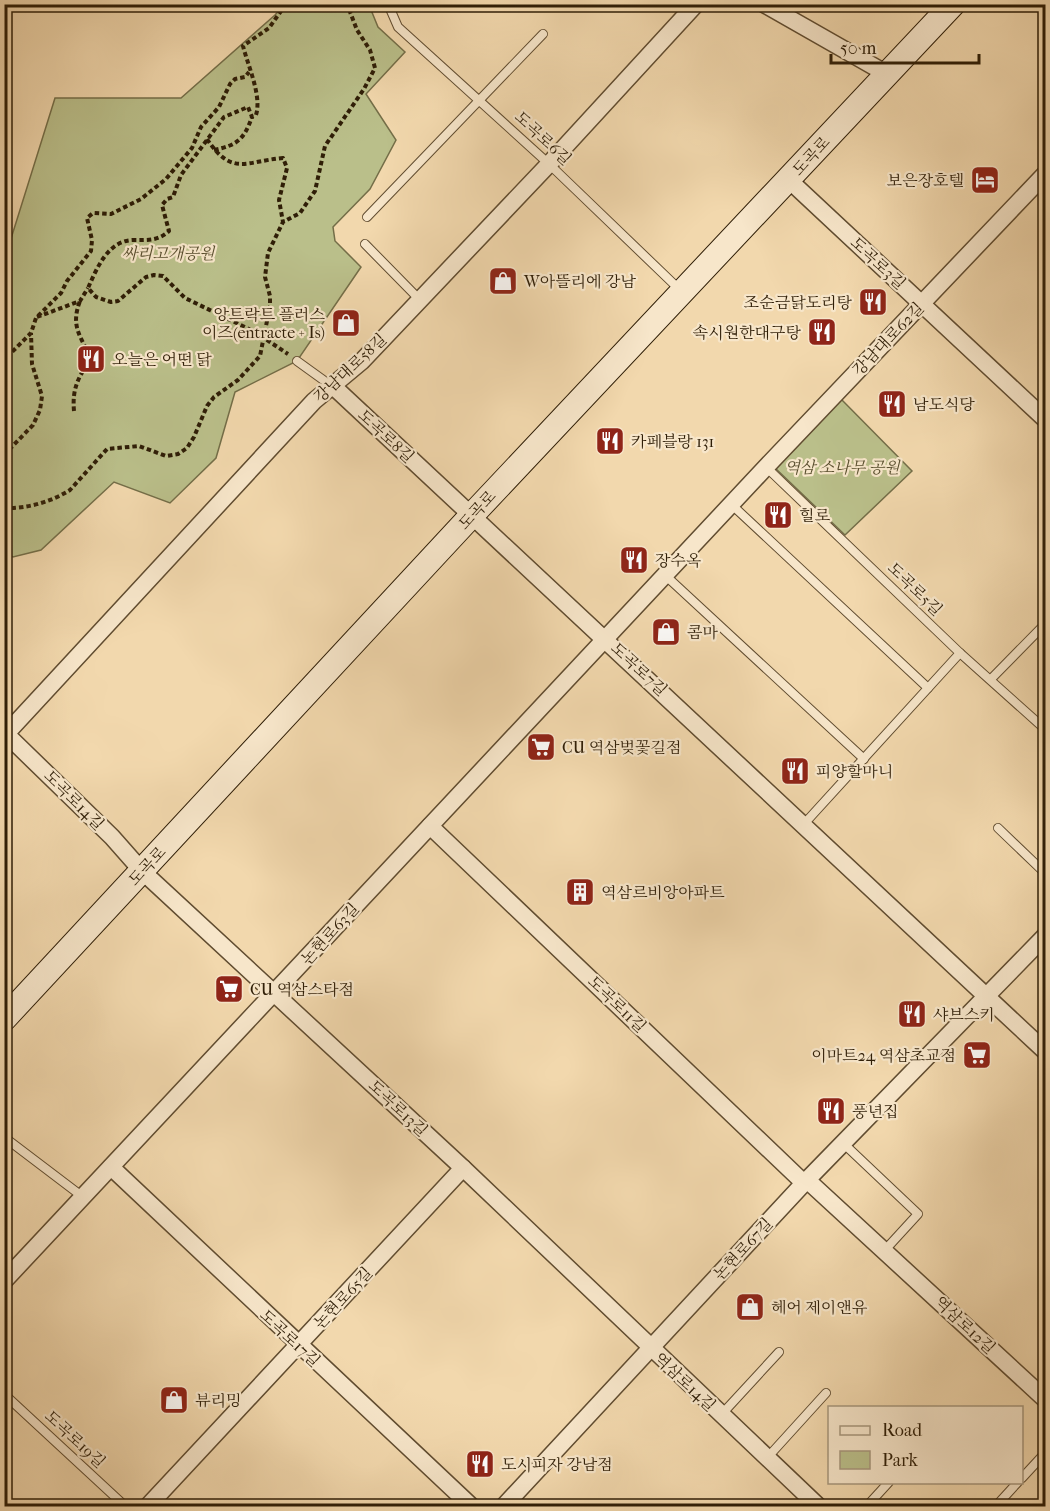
<svg xmlns="http://www.w3.org/2000/svg" width="1050" height="1511" font-family="'IM FELL French Canon','Noto Serif KR',serif">
	<style>
		.green { fill: #babf8a; stroke: #746e48; stroke-width: 1.5 }
		.lines { fill: none; stroke-linecap: round; stroke-linejoin: round }
		.lane-casing { stroke: #604c30; stroke-width: 10 }
		.street-casing { stroke: #604c30; stroke-width: 19 }
		.secondary-casing { stroke: #2f1e07; stroke-width: 26 }
		.path { stroke: #2f1e07; stroke-width: 4; stroke-dasharray: 4.5 3; stroke-linecap: butt }
		.lane { stroke: #f7e6ca; stroke-width: 8 }
		.street { stroke: #f7e6ca; stroke-width: 16 }
		.secondary { stroke: #f7e6ca; stroke-width: 24 }
		.labels { text-anchor: middle; dominant-baseline: central; stroke-width: 4.5; stroke-linejoin: round; paint-order: stroke }
		.street-label { font-size: 16px; fill: #2f1e07; stroke: #f7e6ca }
		.poi-label { font-size: 16px; fill: #2f1e07; stroke: #f7e6ca; text-anchor: start }
		.park-label { font-size: 16px; font-style: italic; fill: #594e2e; stroke: #f7e6ca }
	</style>
	<rect width="100%" height="100%" fill="#f2d8ad"/>
	<filter id="stains"><feTurbulence type="fractalNoise" baseFrequency=".00333" numOctaves="4"/><feColorMatrix values="0 0 0 0 .2 0 0 0 0 .09 0 0 0 0 .02 0 0 0 .5 -.17"/></filter>
	<radialGradient id="worn" r=".72"><stop offset=".6" stop-color="#630" stop-opacity="0"/><stop offset="1" stop-color="#630" stop-opacity=".3"/></radialGradient>
	<g class="green">
		<polygon points="284,5 369,5 378,27 405,52 366,94 396,140 370,189 333,227 335,241 361,267 297,361 235,392 216,458 170,503 114,482 41,550 13,557 4,551 4,261 55,98 181,98 275,15"/>
		<polygon points="841,399 912,471 845,535 774,467"/>
	</g>
	<g class="lines">
		<g class="lane-casing">
			<g id="lane">
				<polyline points="388,4 398,27 549,164 680,290"/>
				<polyline points="367,217 543,34"/>
				<polyline points="365,244 419,299"/>
				<polyline points="297,361 333,387"/>
				<polyline points="766,467 960,653 1046,730"/>
				<polyline points="732,505 928,688"/>
				<polyline points="666,576 864,759"/>
				<polyline points="991,679 1046,623"/>
				<polyline points="804,824 960,653"/>
				<polyline points="998,828 1046,874"/>
				<polyline points="4,1137 83,1197"/>
				<polyline points="843,1143 918,1214 885,1250"/>
				<polyline points="4,1394 125,1506"/>
				<polyline points="721,1415 779,1352"/>
				<polyline points="767,1458 826,1393"/>
				<polyline points="1022,1478 1046,1452"/>
				<polyline points="867,1506 889,1482"/>
				<polyline points="996,1506 1018,1482"/>
			</g>
		</g>
		<g class="street-casing">
			<g id="street">
				<polyline points="764,4 887,74"/>
				<polyline points="789,180 1046,420"/>
				<polyline points="334,387 1046,1052"/>
				<polyline points="4,732 112,837 142,871 463,1168 818,1506"/>
				<polyline points="4,736 314,401 362,361 549,164 696,4"/>
				<polyline points="430,826 804,1183"/>
				<polyline points="111,1167 471,1506"/>
				<polyline points="807,1180 1046,1400"/>
				<polyline points="4,1281 766,467 1046,173"/>
				<polyline points="148,1506 463,1168"/>
				<polyline points="504,1506 804,1183 1046,935"/>
			</g>
		</g>
		<g class="secondary-casing">
			<polyline id="secondary" points="4,1019 472,515 953,4"/>
		</g>
		<g class="path">
			<path d="M286 4 269 28 243 46C248 66 262 96 256 115L252 117 248 107 224 117 181 175 173 197 167 199 162 205 169 231C158 241 148 240 134 240 108 240 97 268 88 288L96 297 111 302 118 301 146 277 154 275 163 276 185 298 255 332 288 354"/>
			<path d="M207 139C232 177 246 161 283 158L287 168 279 200 283 222"/>
			<path d="M214 150C238 145 244 139 252 117"/>
			<polyline points="37,317 80,301 88,288"/>
			<polyline points="4,364 9,355 31,333 36,318 61,293 67,281 91,251 92,240 87,218 93,213 111,214 141,199 166,179 192,148 201,127 219,107 230,84 235,79 245,77 249,72"/>
			<path d="M74 411C72 389 78 377 91 359 81 336 70 327 80 301"/>
			<polyline points="4,455 33,425 40,410 42,396 32,364 31,333"/>
			<path d="M4 508C26 509 51 502 70 490L107 449 139 446 166 456 178 454 187 448 194 437 207 406 214 397 238 380 260 356 270 306V296L265 277 268 253 283 222 300 213 315 191 325 146 364 89 375 68 370 50 357 30 347 4"/>
		</g>
		<use href="#lane" class="lane"/>
		<use href="#street" class="street"/>
		<use href="#secondary" class="secondary"/>
	</g>
	<defs>
		<g id="hotel-square" transform="scale(1.5)"><rect x="-9" y="-9" width="18" height="18" rx="4" fill="#8f2418" stroke="#f7e6ca"/><path d="M-6-4.5h1.5V1H6V5H4.5V3h-9V5H-6ZM-4 0a1.8 1.8 0 1 1 3.6 0ZM.5 0V-2.5h3Q6-2.5 6 0Z" fill="#fff"/></g>
		<g id="shop-square" transform="scale(1.5)"><rect x="-9" y="-9" width="18" height="18" rx="4" fill="#8f2418" stroke="#f7e6ca"/><path d="M-5-2.5h2.3a2.7 3.5 0 0 1 5.4 0H5L5.5 6h-11ZM-1.5-2.5h3a1.5 2.3 0 0 0-3 0Z" fill="#fff"/></g>
		<g id="restaurant-square" transform="scale(1.5)"><rect x="-9" y="-9" width="18" height="18" rx="4" fill="#8f2418" stroke="#f7e6ca"/><path d="M-5-6h1v4h1v-4h1v4h1v-4h1v5L-1.5 .5V6h-2V.5L-5-1ZM5-6V6H3V1.5H1.5Q1.5-4 5-6Z" fill="#fff"/></g>
		<g id="supermarket-square" transform="scale(1.5)"><rect x="-9" y="-9" width="18" height="18" rx="4" fill="#8f2418" stroke="#f7e6ca"/><path d="M-6-5.5h2.5l.6 2H6L4.5 2H-2.5L-4.4-4H-6ZM-1.5 3.2a1.3 1.3 0 1 0 .1 0ZM3 3.2a1.3 1.3 0 1 0 .1 0Z" fill="#fff"/></g>
		<g id="building-square" transform="scale(1.5)"><rect x="-9" y="-9" width="18" height="18" rx="4" fill="#8f2418" stroke="#f7e6ca"/><path d="M-4-6H4V6H1V3H-1V6H-4ZM-2.5-4.3h1.7v1.8h-1.7ZM.8-4.3h1.7v1.8H.8ZM-2.5-1h1.7V.8h-1.7ZM.8-1h1.7V.8H.8Z" fill="#fff"/></g>
	</defs>
	<g fill-rule="evenodd">
		<use href="#hotel-square" x="985" y="180"/>
		<use href="#shop-square" x="503" y="281"/>
		<use href="#restaurant-square" x="873" y="302"/>
		<use href="#shop-square" x="346" y="323"/>
		<use href="#restaurant-square" x="822" y="332"/>
		<use href="#restaurant-square" x="91" y="359"/>
		<use href="#restaurant-square" x="892" y="404"/>
		<use href="#restaurant-square" x="610" y="441"/>
		<use href="#restaurant-square" x="778" y="515"/>
		<use href="#restaurant-square" x="634" y="560"/>
		<use href="#shop-square" x="666" y="632"/>
		<use href="#supermarket-square" x="541" y="747"/>
		<use href="#restaurant-square" x="795" y="771"/>
		<use href="#building-square" x="580" y="892"/>
		<use href="#supermarket-square" x="229" y="989"/>
		<use href="#restaurant-square" x="912" y="1014"/>
		<use href="#supermarket-square" x="977" y="1055"/>
		<use href="#restaurant-square" x="831" y="1111"/>
		<use href="#shop-square" x="750" y="1307"/>
		<use href="#shop-square" x="174" y="1400"/>
		<use href="#restaurant-square" x="480" y="1464"/>
	</g>
	<g class="labels">
		<g class="street-label">
			<text transform="translate(543 138) rotate(43)">도곡로6길</text>
			<text transform="translate(811 156) rotate(-47)">도곡로</text>
			<text transform="translate(878 263) rotate(43)">도곡로3길</text>
			<text transform="translate(888 339) rotate(-46)">강남대로62길</text>
			<text transform="translate(350 368) rotate(-43)">강남대로58길</text>
			<text transform="translate(386 436) rotate(43)">도곡로8길</text>
			<text transform="translate(477 510) rotate(-47)">도곡로</text>
			<text transform="translate(915 589) rotate(44)">도곡로5길</text>
			<text transform="translate(639 669) rotate(43)">도곡로7길</text>
			<text transform="translate(74 800) rotate(45)">도곡로14길</text>
			<text transform="translate(147 866) rotate(-47)">도곡로</text>
			<text transform="translate(330 934) rotate(-48)">논현로63길</text>
			<text transform="translate(617 1004) rotate(44)">도곡로11길</text>
			<text transform="translate(398 1108) rotate(43)">도곡로13길</text>
			<text transform="translate(743 1249) rotate(-47)">논현로67길</text>
			<text transform="translate(343 1298) rotate(-47)">논현로65길</text>
			<text transform="translate(965 1325) rotate(43)">역삼로12길</text>
			<text transform="translate(290 1338) rotate(43)">도곡로17길</text>
			<text transform="translate(685 1382) rotate(43)">역삼로14길</text>
			<text transform="translate(75 1439) rotate(43)">도곡로19길</text>
		</g>
		<g class="poi-label">
			<text x="964" y="180" text-anchor="end">보은장호텔</text>
			<text x="524" y="281">W아뜰리에 강남</text>
			<text x="852" y="302" text-anchor="end">조순금닭도리탕</text>
			<text x="325" y="314" text-anchor="end">앙트락트 플러스<tspan x="325" dy="18">이즈(entracte + Is)</tspan></text>
			<text x="801" y="332" text-anchor="end">속시원한대구탕</text>
			<text x="112" y="359">오늘은 어떤 닭</text>
			<text x="913" y="404">남도식당</text>
			<text x="631" y="441">카페블랑 131</text>
			<text x="799" y="515">힐로</text>
			<text x="655" y="560">장수옥</text>
			<text x="687" y="632">콤마</text>
			<text x="562" y="747">CU 역삼벚꽃길점</text>
			<text x="816" y="771">피양할마니</text>
			<text x="601" y="892">역삼르비앙아파트</text>
			<text x="250" y="989">CU 역삼스타점</text>
			<text x="933" y="1014">샤브스키</text>
			<text x="956" y="1055" text-anchor="end">이마트24 역삼초교점</text>
			<text x="852" y="1111">풍년집</text>
			<text x="771" y="1307">헤어 제이앤유</text>
			<text x="195" y="1400">뷰리밍</text>
			<text x="501" y="1464">도시피자 강남점</text>
		</g>
		<g class="park-label">
			<text x="168" y="253">싸리고개공원</text>
			<text x="842" y="467">역삼 소나무 공원</text>
		</g>
	</g>
	<rect width="1050" height="1511" fill="none" stroke="#f2d8ad" stroke-width="24"/>
	<rect x="6" y="6" width="1038" height="1499" fill="none" stroke="#2f1e07" stroke-width="3"/>
	<rect x="12" y="12" width="1026" height="1487" fill="none" stroke="#2f1e07" stroke-width="1.5"/>
	<rect x="828" y="1406" width="195" height="78" fill="#f7e6ca" stroke="#a7967c" stroke-width="1.5"/>
	<rect x="840" y="1426" width="30" height="9" fill="#f7e6ca" stroke="#a7967c" stroke-width="1.5"/>
	<text x="882" y="1436" font-size="18" fill="#2f1e07">Road</text>
	<rect x="840" y="1451" width="30" height="18" fill="#babf8a" stroke="#a7967c" stroke-width="1.5"/>
	<text x="882" y="1466" font-size="18" fill="#2f1e07">Park</text>
	<path d="M831 54v9h148v-9" fill="none" stroke="#2f1e07" stroke-width="3"/>
	<text x="840" y="54" font-size="18" fill="#2f1e07" stroke="#f7e6ca" stroke-width="4.5" paint-order="stroke">50 m</text>
	<rect width="100%" height="100%" filter="url(#stains)"/>
	<rect width="100%" height="100%" fill="url(#worn)"/>
</svg>
